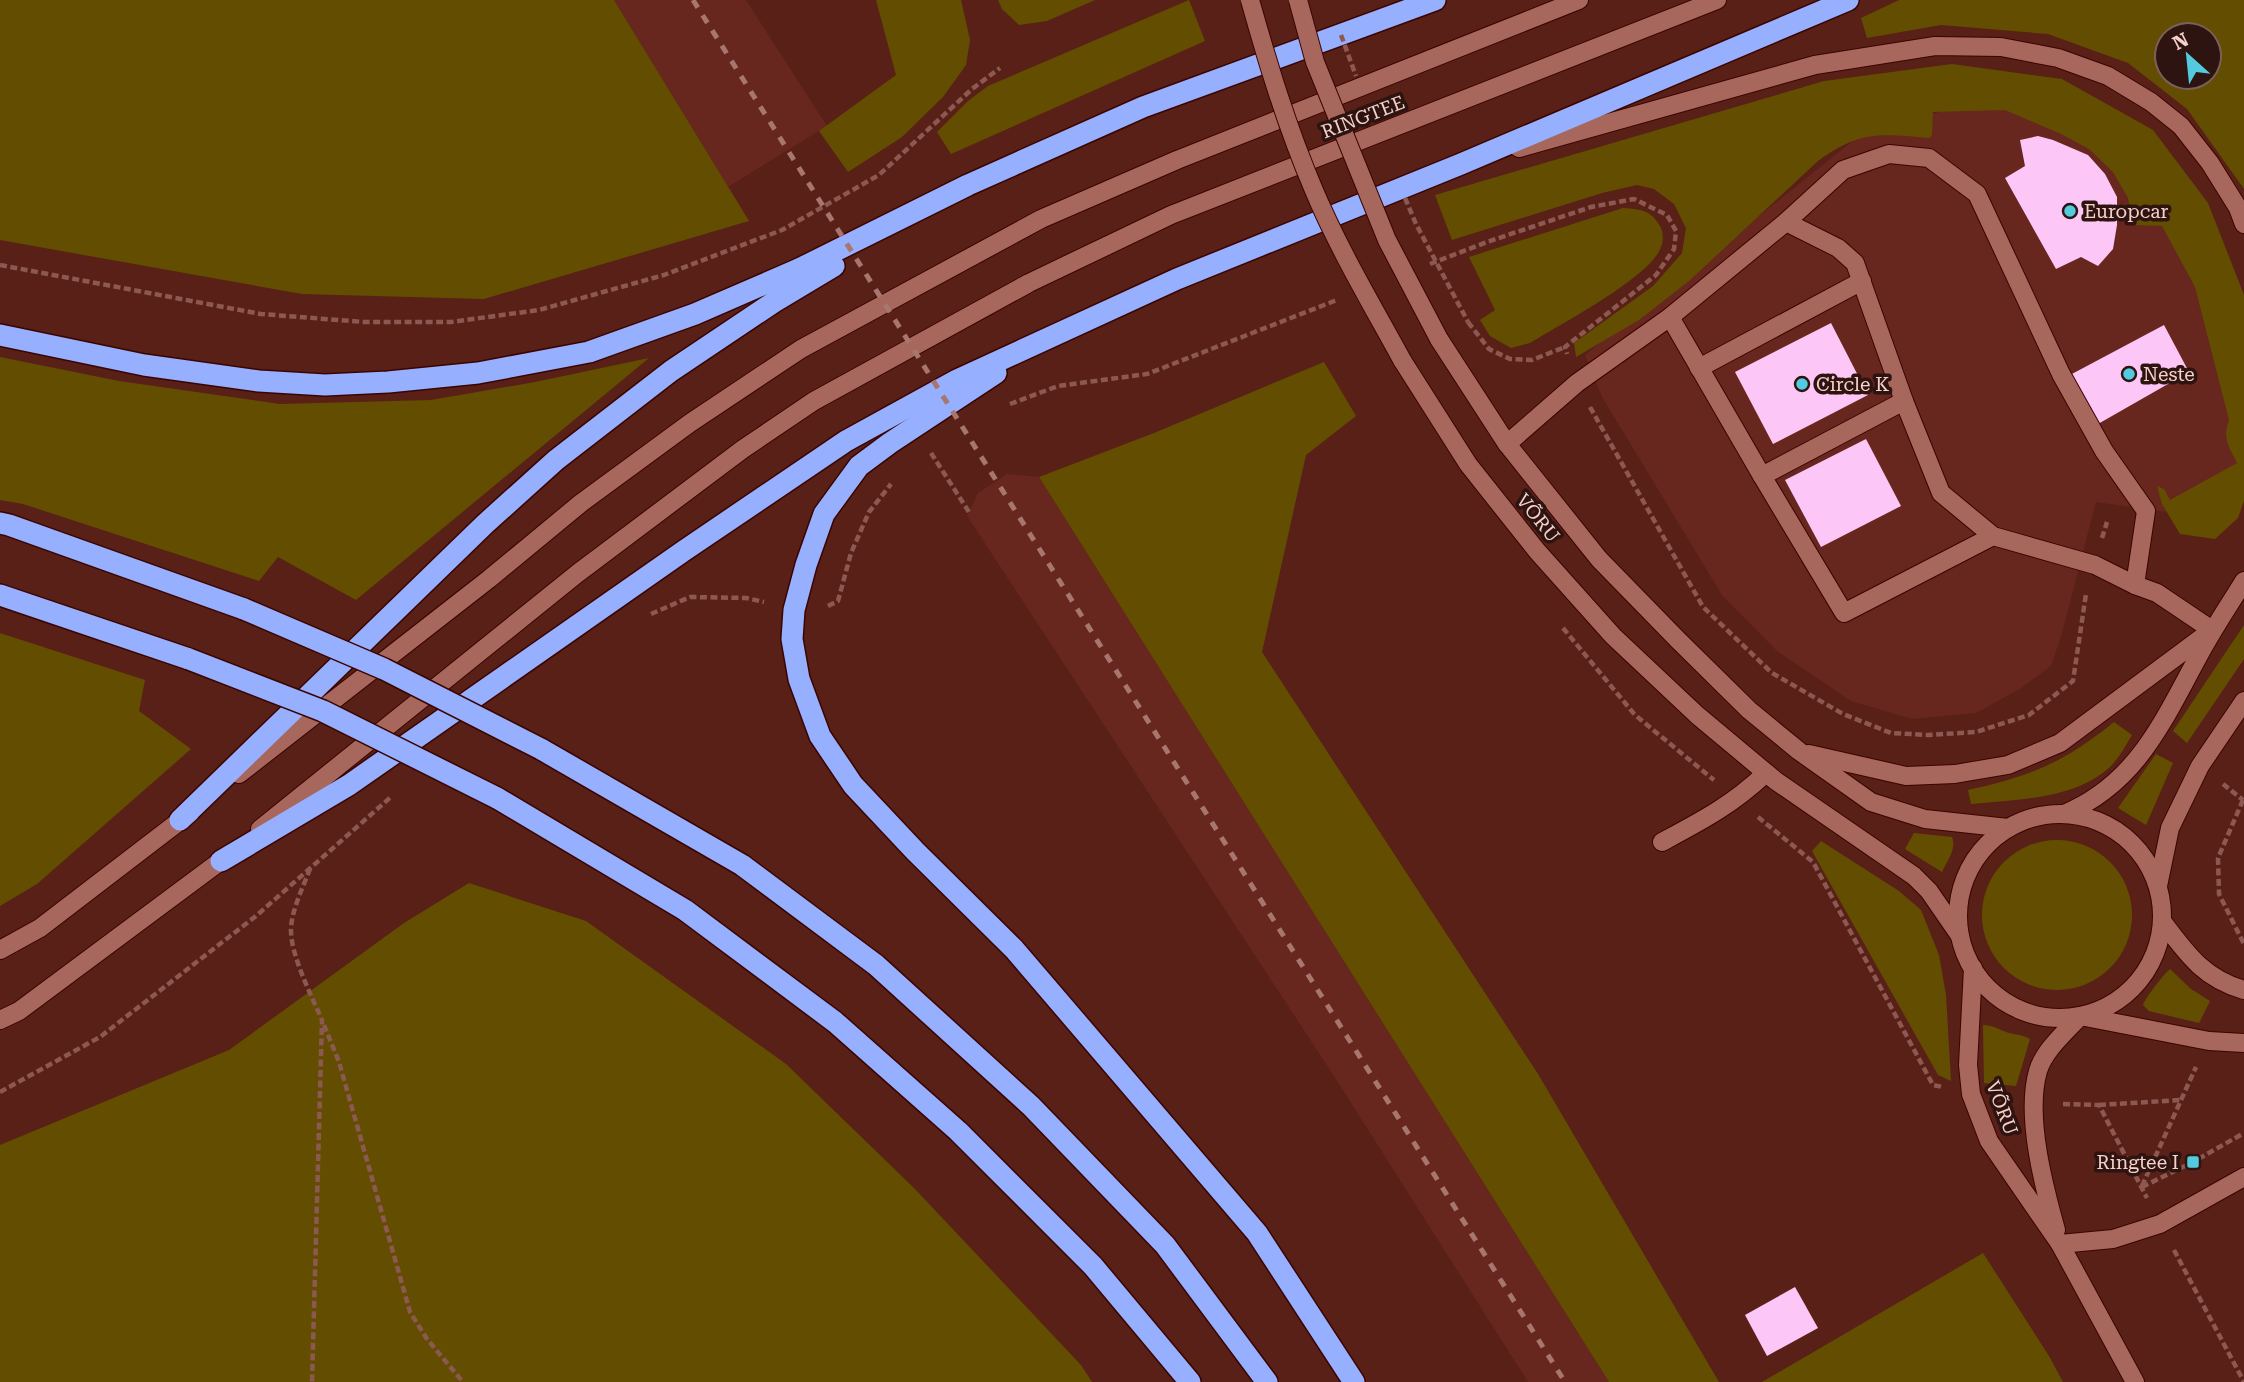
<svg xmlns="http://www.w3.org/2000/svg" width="2244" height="1382" font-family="'Roboto Serif',serif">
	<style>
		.built { fill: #67261e }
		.green { fill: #634d00; fill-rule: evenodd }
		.building { fill: #fcc7f6 }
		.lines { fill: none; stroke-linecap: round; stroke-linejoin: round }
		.lane-casing { stroke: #3b0401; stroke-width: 20 }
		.secondary-casing { stroke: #3b0401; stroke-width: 20 }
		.highway-casing { stroke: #3b0401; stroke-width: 24 }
		.path { stroke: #8c5952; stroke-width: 4.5; stroke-dasharray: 7 3.5; stroke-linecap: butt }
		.lane { stroke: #a8675c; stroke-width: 18 }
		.secondary { stroke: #a8675c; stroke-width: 18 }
		.highway { stroke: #96affe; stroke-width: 21 }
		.rail { stroke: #a6766f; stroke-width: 5; stroke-dasharray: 9 9; stroke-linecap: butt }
		.secondary-bridge-casing { stroke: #3b0401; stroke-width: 20; stroke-linecap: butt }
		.highway-bridge-casing { stroke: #3b0401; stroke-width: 24; stroke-linecap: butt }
		.path-bridge { stroke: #8c5952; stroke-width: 4.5; stroke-dasharray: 7 3.5; stroke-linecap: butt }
		.secondary-bridge { stroke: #a8675c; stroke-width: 18 }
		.highway-bridge { stroke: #96affe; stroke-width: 21 }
		.poi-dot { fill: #54cade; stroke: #2d1410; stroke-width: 2.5 }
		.labels { text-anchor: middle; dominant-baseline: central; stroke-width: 7; stroke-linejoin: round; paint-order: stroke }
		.street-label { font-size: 19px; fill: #f6d0ca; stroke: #2d1410 }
		.poi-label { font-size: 19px; fill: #f6d0ca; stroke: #2d1410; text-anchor: start }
	</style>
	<rect width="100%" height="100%" fill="#592018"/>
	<g class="built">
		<polygon points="614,0 746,0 827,126 728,187"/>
		<polygon points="2003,95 2094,127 2207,275 2242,471 2167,512 2096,502 2062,633 2051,666 2020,689 1976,713 1912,719 1851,701 1777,651 1722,595 1602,397 1585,355 1864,132"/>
		<polygon points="1007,474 1039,477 1609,1382 1528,1382 1332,1073 967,516 978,493"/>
	</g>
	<g class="green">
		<polygon points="0,0 614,0 749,221 484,299 302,294 0,240"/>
		<polygon points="876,0 961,0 970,40 966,65 943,97 902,137 848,172 819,131 896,75"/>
		<polygon points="998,0 1095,0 1047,21 1019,25 1002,9"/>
		<polygon points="1189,0 1205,41 951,154 937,132 968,101 988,86"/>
		<path d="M1899 0H2244V189L2187 109 2128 63 2048 34 1941 25 1867 38 1861 18ZM2167 35H2209V77H2167Z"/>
		<path d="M1952 64 2062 79 2153 130 2208 203 2244 295V501L2238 518 2215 539 2180 534 2162 504 2157 486 2164 489 2170 500 2237 463C2229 446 2222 439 2229 420L2195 287 2162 226 2133 225 2128 198 2113 172 2089 149 2061 134 2005 110 1933 112 1932 134 1930 138C1879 134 1861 130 1818 161L1689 281 1639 320 1576 357 1574 343 1653 286 1682 253 1686 228 1674 204 1654 189 1637 185 1602 193 1452 240 1435 195 1824 81Z"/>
		<path d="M1623 208C1640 209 1651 210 1660 226 1663 231 1664 241 1661 247 1652 276 1558 326 1530 343L1511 348 1490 336 1480 320 1495 310 1469 257Z"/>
		<polygon points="0,357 119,381 280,404 431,400 535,382 649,358 356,600 278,557 259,581 23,504 0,500"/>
		<polygon points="1324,362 1356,416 1306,455 1262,652 1538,1074 1719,1382 1609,1382 1039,477 1154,433"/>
		<polygon points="2244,625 2244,659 2187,743 2173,731"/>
		<polygon points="0,633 145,680 139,711 191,749 37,884 0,906"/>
		<path d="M2114 722 2132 735C2126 745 2119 758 2111 766 2075 800 2017 799 1971 804L1968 790C2031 776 2063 763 2114 722Z"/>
		<polygon points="2156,754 2173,763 2146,825 2118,808"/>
		<path d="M1914 833 1952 837C1957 849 1947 861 1942 872L1905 849Z"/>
		<circle cx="2057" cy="915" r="75"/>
		<polygon points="1821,841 1899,891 1921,910 1939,955 1946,995 1951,1081 1938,1075 1812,851"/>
		<polygon points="469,883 586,921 786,1064 914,1188 1081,1365 1092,1382 0,1382 0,1145 229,1050 404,923"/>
		<path d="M2170 969 2191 989 2210 1001 2199 1023 2149 1011 2143 1005C2146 997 2163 975 2170 969Z"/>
		<path d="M1983 1025C1993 1025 1998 1029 2006 1032 2015 1035 2022 1034 2030 1039L2016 1086 1984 1083Z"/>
		<polygon points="1983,1253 2049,1356 2063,1382 1762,1382"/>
	</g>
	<g class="building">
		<polygon points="2038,136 2053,140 2088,155 2105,174 2117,197 2117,225 2113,249 2098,266 2081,257 2056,269 2005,178 2025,166 2020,140"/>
		<polygon points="1831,323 1868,395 1773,444 1735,372"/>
		<polygon points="2164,325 2189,372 2098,424 2070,375"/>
		<polygon points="1866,439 1901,506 1821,547 1785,480"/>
		<polygon points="1795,1287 1818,1328 1767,1356 1745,1315"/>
	</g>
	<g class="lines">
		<g class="lane-casing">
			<g id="lane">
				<polyline points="1786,222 1843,170 1889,154 1929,158 1977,194 2061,374 2104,451 2146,511 2135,585"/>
				<polyline points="1670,317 1762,476"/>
				<polyline points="1699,368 1862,281"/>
				<polyline points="1904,401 1762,476 1844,613 1993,536"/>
				<polyline points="1507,444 1577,383 1670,317 1786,222 1838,248 1855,263 1904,401 1941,493 1993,536 2095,565 2135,585 2157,593 2212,630"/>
				<path d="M1662 842C1703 820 1732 805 1766 773"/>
				<path d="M2162 921C2187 954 2203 978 2244 990"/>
				<polyline points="2080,1016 2209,1041 2244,1043"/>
				<polyline points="2060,1244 2113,1239 2160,1224 2244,1177"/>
			</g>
		</g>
		<g class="secondary-casing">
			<g id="secondary">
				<polyline points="1519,148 1815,65 1935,46 2001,47 2058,58 2108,76 2151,102 2181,126 2210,163 2238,208 2244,224"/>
				<polyline points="1439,339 1507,444 1599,559 1678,640 1749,710 1799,751 1871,802 1925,819 2008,828"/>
				<polyline points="1402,360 1468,464 1537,551 1613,636 1697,715 1776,781 1914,876 1929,891 1960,936"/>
				<polyline points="1809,754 1906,776 1955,774 2008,765 2060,743 2212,630"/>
				<polyline points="239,774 489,579 581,503 690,423 801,349 1041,219 1177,160 1579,0"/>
				<path d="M2064 814C2136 784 2162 723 2197 659 2211 632 2228 607 2244 581"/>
				<circle cx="2060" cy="916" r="102"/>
				<polyline points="260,829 578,573 743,449 814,401 1029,283 1171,215 1717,0"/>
				<polyline points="2158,886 2170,828 2200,766 2244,701"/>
				<polyline points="0,950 40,928 190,813"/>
				<polyline points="1973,968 1968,1065 1971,1094 1989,1141 2060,1244 2135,1382"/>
				<polyline points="0,1020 19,1011 230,854"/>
				<path d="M2056 1230C2044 1187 2025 1116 2038 1071 2044 1050 2066 1032 2080 1016"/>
			</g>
		</g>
		<g class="highway-casing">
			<g id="highway">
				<polyline points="0,335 144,365 259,381 325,385 388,382 478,373 589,352 695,314 799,269 968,185 1143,107 1435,0"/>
				<polyline points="996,373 890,443 859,466 824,514 806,565 794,610 792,639 799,679 820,736 853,785 915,851 1014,949 1257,1233 1354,1382"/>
				<polyline points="0,523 9,525 244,609"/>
				<polyline points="0,595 189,659"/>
				<polyline points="541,749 742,865 876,965 1031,1106 1165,1245 1267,1382"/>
				<polyline points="497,798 685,910 835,1022 958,1131 1093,1266 1190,1382"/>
				<polyline points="180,820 485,524 556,460 671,371 774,302 834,266"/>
				<polyline points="221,861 349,785 685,550 846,441 957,380 1177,279 1461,164 1848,0"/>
			</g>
		</g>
		<g class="path">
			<polyline points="1430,264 1487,242 1591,207 1634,199 1667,215 1676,231 1674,249 1656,275 1565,347 1567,354"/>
			<polyline points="0,265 261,314 364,322 451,322 539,310 664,275 782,230 879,175 972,89 1000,68"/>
			<polyline points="1468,322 1489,349 1510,359 1532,360 1565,347"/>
			<polyline points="1010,404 1058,386 1147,374 1337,300"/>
			<polyline points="1590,407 1703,607 1772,673 1843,714 1891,733 1928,735 1976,732 2029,715 2073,681 2086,594"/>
			<polyline points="931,453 969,512"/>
			<polyline points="2102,538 2107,522"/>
			<polyline points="828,606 838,601 851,553 869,512 891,484"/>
			<polyline points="651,614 690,597 746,598 764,602"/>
			<polyline points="1563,628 1635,715 1714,780"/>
			<polyline points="2223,784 2243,800"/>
			<polyline points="2243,800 2218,858 2219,894 2244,944"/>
			<polyline points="1758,817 1813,862 1933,1085 1943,1087"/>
			<path d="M310 869C303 887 290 914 291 932 292 958 312 997 322 1020L312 1382"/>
			<polyline points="324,1025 339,1062 410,1312 427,1339 463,1382"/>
			<polyline points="0,1092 100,1037 256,916 392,796"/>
			<polyline points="2063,1104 2099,1105 2147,1198"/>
			<polyline points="2099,1105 2181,1100"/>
			<polyline points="2142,1186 2196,1067"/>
			<polyline points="2142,1187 2193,1162 2244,1133"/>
			<polyline points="2174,1250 2244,1382"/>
		</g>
		<use href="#lane" class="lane"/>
		<use href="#secondary" class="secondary"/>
		<use href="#highway" class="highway"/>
		<polyline class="rail" points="693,0 1565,1382"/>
		<g class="secondary-bridge-casing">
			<g id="secondary-bridge">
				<path d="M1250 0C1268 64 1287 127 1313 188 1338 248 1371 303 1402 360"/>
				<polyline points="1298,0 1315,62 1387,240 1439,339"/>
			</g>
		</g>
		<g class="highway-bridge-casing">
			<g id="highway-bridge">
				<polyline points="244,609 384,669 541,749"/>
				<polyline points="189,659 323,711 497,798"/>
			</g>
		</g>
		<g class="path-bridge">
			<polyline points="1341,35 1356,76"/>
			<polyline points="1405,198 1416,224 1468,322"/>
		</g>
		<use href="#secondary-bridge" class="secondary-bridge"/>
		<use href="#highway-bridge" class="highway-bridge"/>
	</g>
	<g class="poi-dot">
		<circle cx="2070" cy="211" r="7"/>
		<circle cx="2129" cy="374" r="7"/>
		<circle cx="1802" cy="384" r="7"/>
		<rect x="2186" y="1155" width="14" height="14" rx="3.5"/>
	</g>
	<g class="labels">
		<g class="street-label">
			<text transform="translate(1363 117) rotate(-21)">RINGTEE</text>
			<text transform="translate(1538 518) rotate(51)">VÕRU</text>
			<text transform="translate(2002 1108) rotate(69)">VÕRU</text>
		</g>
		<g class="poi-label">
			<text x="2084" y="211">Europcar</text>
			<text x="2143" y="374">Neste</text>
			<text x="1816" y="384">Circle K</text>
			<text x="2179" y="1162" text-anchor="end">Ringtee I</text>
		</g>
	</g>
	<g transform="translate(2188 56) rotate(333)"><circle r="33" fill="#2d1410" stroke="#7d5f5a" stroke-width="2"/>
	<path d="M0-5L12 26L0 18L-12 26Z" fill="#54cade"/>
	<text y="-10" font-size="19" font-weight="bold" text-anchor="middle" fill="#f6d0ca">N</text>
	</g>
</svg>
